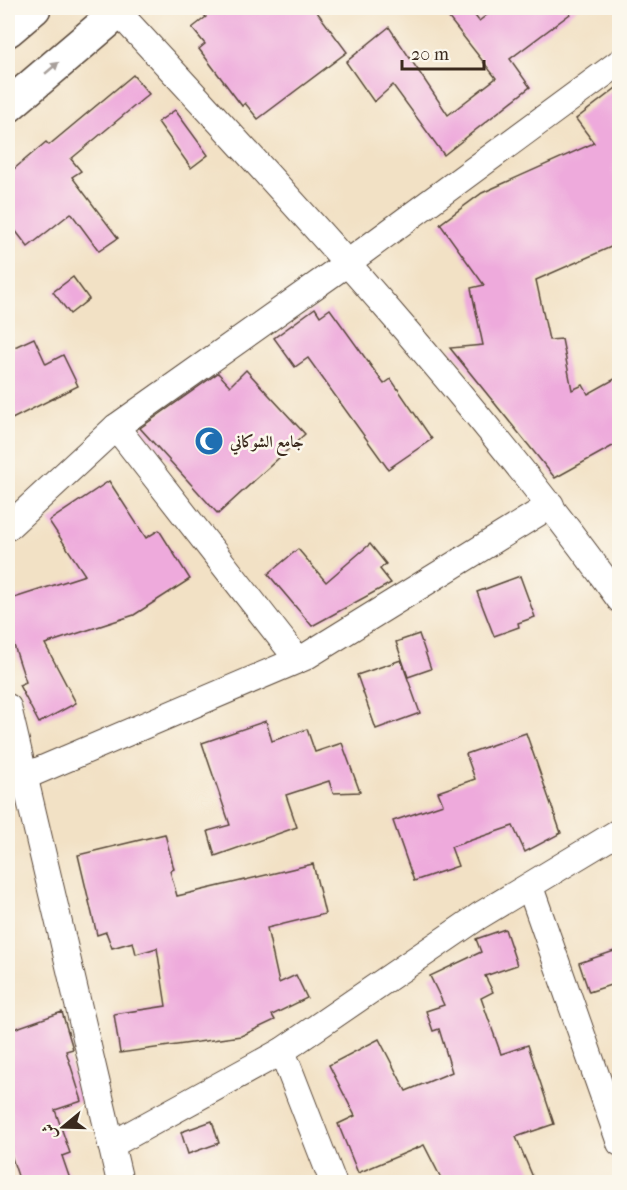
<svg xmlns="http://www.w3.org/2000/svg" width="627" height="1190" font-family="'IM FELL French Canon',Amiri,serif">
	<style>
		.building { fill: #eeaadc }
		.lines { fill: none; stroke-linecap: round; stroke-linejoin: round }
		.minor-casing { stroke: #564537; stroke-width: 28 }
		.primary-casing { stroke: #564537; stroke-width: 36 }
		.minor { stroke: #fff; stroke-width: 26 }
		.primary { stroke: #fff; stroke-width: 33 }
		.oneway { fill: #a79f9a }
		.labels { text-anchor: middle; dominant-baseline: central; stroke-width: 5; stroke-linejoin: round; paint-order: stroke }
		.poi-label { font-size: 16px; font-weight: bold; fill: #3b2a1e; stroke: #fbf7ec; text-anchor: start }
	</style>
	<rect width="100%" height="100%" fill="#fbf7ec"/>
	<filter id="ink" filterUnits="userSpaceOnUse"><feTurbulence type="fractalNoise" baseFrequency=".0167" numOctaves="2"/><feDisplacementMap in="SourceGraphic" scale="12" xChannelSelector="R" yChannelSelector="G"/><feConvolveMatrix kernelMatrix="1 2 1 2 8 2 1 2 1" color-interpolation-filters="sRGB"/></filter>
	<filter id="wash" filterUnits="userSpaceOnUse"><feTurbulence type="fractalNoise" baseFrequency=".008" numOctaves="4" result="noise"/><feDisplacementMap in="SourceGraphic" scale="24" xChannelSelector="R" yChannelSelector="G"/><feGaussianBlur stdDeviation="1.35" result="paint"/><feColorMatrix in="noise" values="0 0 0 0 0 0 0 0 0 0 0 0 0 0 0 0 0 1.4 0 .05"/><feComposite in="paint" operator="in"/></filter>
	<g filter="url(#wash)">
		<rect width="100%" height="100%" fill="#f2e1c5"/>
		<g id="blocks">
			<g class="building">
				<polygon points="198,8 314,8 347,52 258,119 245,103 242,106 199,49 205,44 192,28 206,17"/>
				<polygon points="441,8 469,8 479,21 496,8 578,8 510,59 530,87 444,155 393,85 374,102 346,62 389,27 448,115 496,78"/>
				<polygon points="133,75 149,94 71,159 81,171 72,177 118,238 99,251 71,213 28,247 8,221 8,174 46,142 49,145"/>
				<polygon points="620,85 620,243 536,280 549,340 562,339 572,390 583,385 588,394 620,376 620,442 555,478 450,348 483,345 471,288 484,285 440,224 482,193 594,143 576,119"/>
				<polygon points="175,110 208,155 191,168 158,122"/>
				<polygon points="73,277 89,299 70,314 53,292"/>
				<polygon points="315,308 320,316 330,309 384,384 391,379 432,439 388,469 308,358 295,367 274,338"/>
				<polygon points="34,338 46,364 63,355 78,386 8,421 8,350"/>
				<polygon points="246,370 305,434 218,514 140,428 218,373 230,386"/>
				<polygon points="109,481 146,538 159,530 190,579 134,615 45,644 76,703 39,723 19,685 26,682 8,627 8,600 85,575 49,521"/>
				<polygon points="370,544 386,564 380,569 391,583 312,626 268,574 298,549 326,582"/>
				<polygon points="520,576 535,617 518,623 519,627 494,636 477,592"/>
				<polygon points="419,634 431,669 408,677 396,642"/>
				<polygon points="401,660 420,713 376,729 357,675"/>
				<polygon points="266,721 272,741 307,729 315,752 342,743 360,792 333,793 329,781 286,795 297,827 215,856 208,831 230,825 202,743"/>
				<polygon points="526,733 561,833 525,852 513,826 451,847 458,866 414,881 393,821 443,804 438,792 475,779 466,754"/>
				<polygon points="165,834 174,869 170,871 177,896 313,864 325,914 267,928 279,983 296,975 307,998 272,1015 275,1020 241,1036 120,1053 114,1014 166,1006 157,948 136,954 133,942 112,948 106,932 97,935 78,855"/>
				<polygon points="505,929 517,965 485,976 493,992 481,998 501,1054 528,1045 554,1124 516,1137 535,1182 443,1182 424,1145 358,1173 338,1124 355,1116 329,1065 379,1039 406,1091 452,1072 439,1029 433,1031 426,1011 444,1005 430,976 481,952 476,939"/>
				<polygon points="620,949 620,982 589,992 579,963"/>
				<polygon points="62,1012 73,1049 66,1051 82,1101 55,1110 70,1153 62,1156 71,1182 20,1182 8,1146 8,1031"/>
				<polygon points="212,1121 219,1143 188,1154 181,1132"/>
			</g>
		</g>
	</g>
	<g filter="url(#ink)">
		<use href="#blocks" fill-opacity="0" stroke="#564537" stroke-width="1.5"/>
		<g class="lines">
			<g class="minor-casing">
				<g id="minor">
					<path d="M118 12C293 201 469 390 620 600"/>
					<polyline points="116,427 298,660"/>
					<polyline points="8,527 116,427 346,264 620,62"/>
					<polyline points="8,707 120,1182"/>
					<polyline points="26,776 305,657 551,505"/>
					<polyline points="530,887 620,1143"/>
					<polyline points="282,1051 333,1182"/>
					<polyline points="111,1145 282,1051 479,916 620,831"/>
				</g>
			</g>
			<g class="primary-casing">
				<g id="primary">
					<polyline points="8,30 34,8"/>
					<polyline points="8,106 123,8"/>
				</g>
			</g>
			<use href="#minor" class="minor"/>
			<use href="#primary" class="primary"/>
		</g>
		<defs><path id="oneway-solid" d="M-6-.8H1V-3.2L6.5 0L1 3.2V.8H-6Z" transform="scale(1.5)"/></defs>
		<use class="oneway" href="#oneway-solid" transform="translate(52 68) rotate(-40)"/>
	</g>
	<defs>
		<g id="mosque-disc" transform="scale(1.5)"><circle r="9.5" fill="#1f6fb2" stroke="#fbf7ec"/><path d="M3.5-4.9A6 6 0 1 0 3.5 4.9A5 5 0 1 1 3.5-4.9Z" fill="#fff"/></g>
	</defs>
	<g fill-rule="evenodd">
		<use href="#mosque-disc" x="209" y="441"/>
	</g>
	<g class="labels">
		<g class="poi-label">
			<text x="230" y="441">جامع الشوكاني</text>
		</g>
	</g>
	<rect width="627" height="1190" fill="none" stroke="#fbf7ec" stroke-width="30"/>
	<g transform="translate(63 1127) rotate(251)" stroke="#fbf7ec" stroke-width="4.5" paint-order="stroke">
	<path d="M0-4.5L10 22L0 15L-10 22Z" fill="#3b2a1e"/>
	<text y="-9" font-size="16" font-weight="bold" text-anchor="middle" fill="#3b2a1e">ش</text>
	</g>
	<path d="M402 60v9h82v-9" fill="none" stroke="#3b2a1e" stroke-width="3"/>
	<text x="411" y="60" font-size="18" fill="#3b2a1e" stroke="#fbf7ec" stroke-width="4.5" paint-order="stroke">20 m</text>
</svg>
